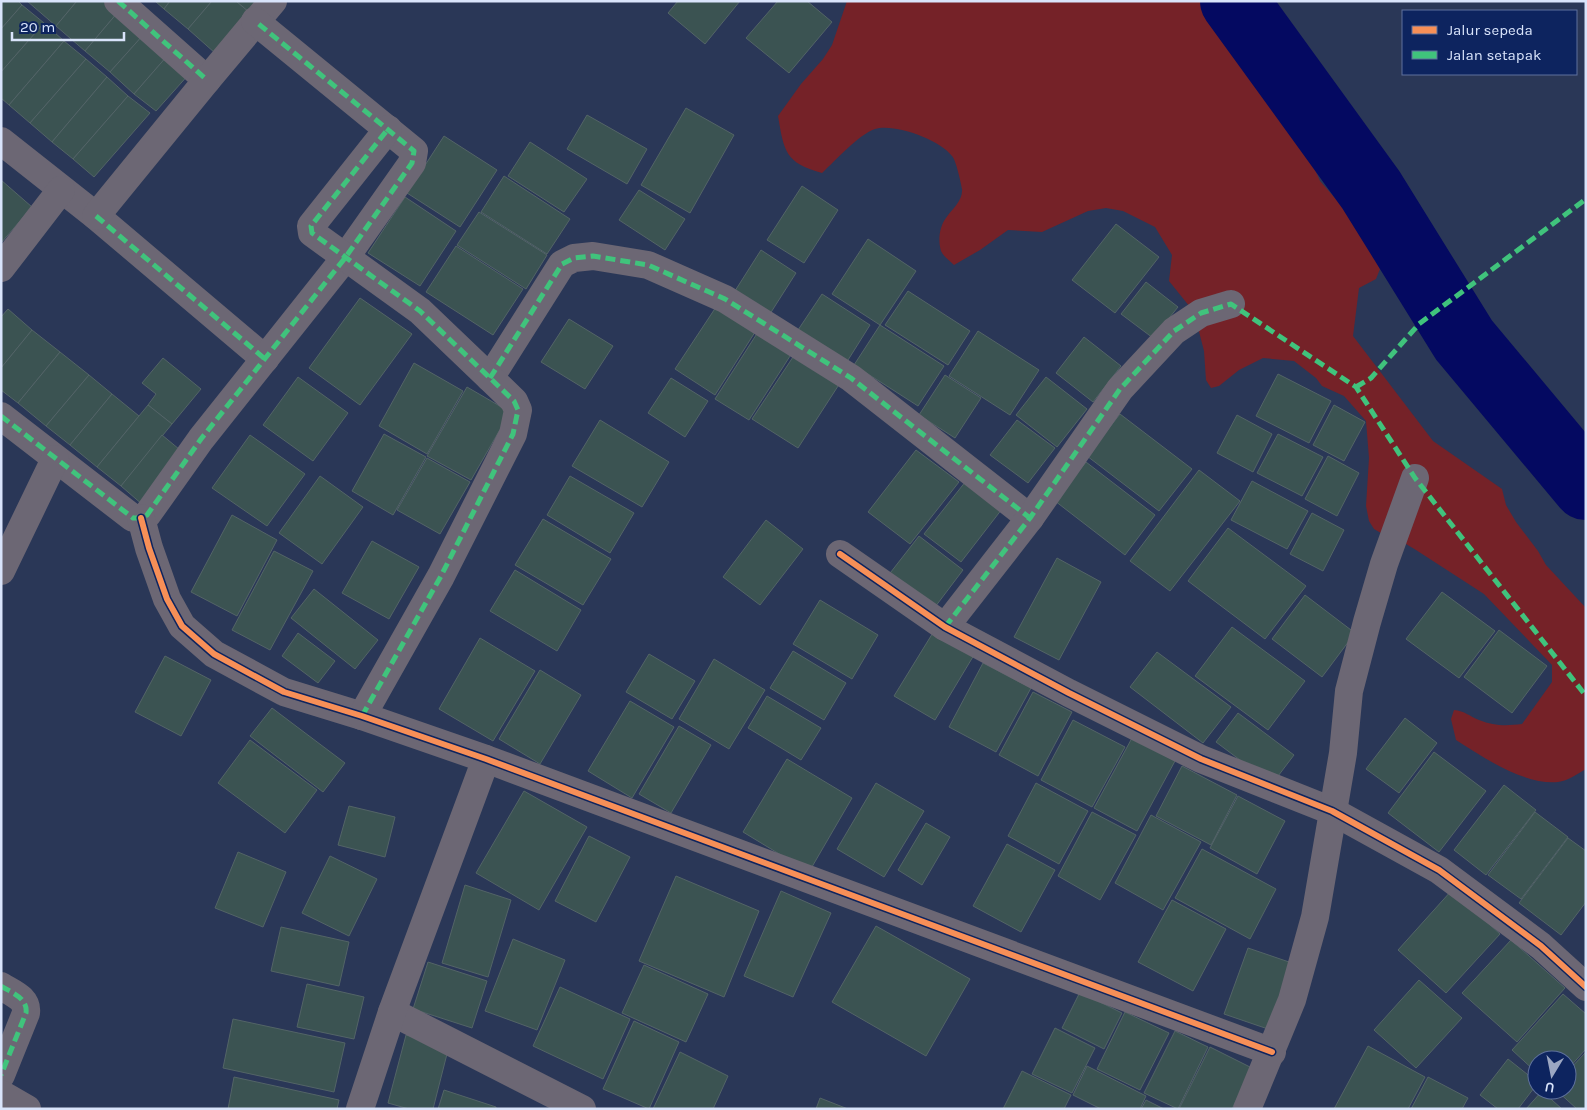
<svg xmlns="http://www.w3.org/2000/svg" width="1587" height="1110" font-family="Karla,sans-serif">
	<style>
		.green { fill: #752228 }
		.lines { fill: none; stroke-linecap: round; stroke-linejoin: round }
		.river { stroke: #040961; stroke-width: 68 }
		.building { fill: #3b5352; stroke: #536467 }
		.street { stroke: #6c6774; stroke-width: 28 }
		.quiet { stroke: #40c37c; stroke-width: 5; stroke-dasharray: 10 5; stroke-linecap: butt }
		.cycleway-casing { stroke: #0d245f; stroke-width: 9 }
		.cycleway { stroke: #f78f57; stroke-width: 6 }
	</style>
	<rect width="100%" height="100%" fill="#2a3757"/>
	<path class="green" d="M847 1H1201L1218 12 1262 91 1313 165 1320 181 1356 222 1380 269 1376 279 1359 288 1353 336 1433 441 1502 489 1506 505 1516 522 1538 551 1546 565 1586 608V769C1577 774 1568 781 1558 782 1524 785 1484 758 1456 740L1451 719 1454 710C1465 711 1469 716 1479 720 1494 726 1506 726 1522 724L1552 682V665L1484 594 1416 550 1391 535 1381 533 1374 529 1369 521 1366 506 1369 458 1366 421 1344 396 1322 386 1316 378 1294 361 1263 358 1239 370 1219 386 1211 388 1206 380 1204 351 1194 312 1169 281 1172 255 1155 227 1123 211 1106 208 1088 211 1042 232 1008 230 980 250 954 265C950 261 943 256 941 251 938 241 939 227 946 218 952 209 963 201 962 189 961 183 956 160 952 156 940 140 895 123 875 129 858 135 836 160 822 173 785 163 784 151 778 116L801 84 823 59 832 45Z"/>
	<g class="lines">
		<polyline class="river" points="1234,1 1371,190 1464,340 1586,486"/>
	</g>
	<g class="building">
		<polygon points="1,1 18,1 22,5 1,29"/>
		<polygon points="27,1 77,1 56,26"/>
		<polygon points="77,1 106,1 118,12 85,51 56,26"/>
		<polygon points="155,1 170,1 164,9"/>
		<polygon points="170,1 212,1 188,29 164,9"/>
		<polygon points="212,1 236,1 249,12 215,53 188,29"/>
		<polygon points="236,1 259,1 249,12"/>
		<polygon points="678,1 740,1 705,44 668,13"/>
		<polygon points="778,1 807,1 832,22 789,73 746,38"/>
		<polygon points="22,5 44,23 1,72 1,29"/>
		<polygon points="118,12 144,34 110,72 85,51"/>
		<polygon points="44,23 64,41 9,105 1,98 1,72"/>
		<polygon points="144,34 168,55 134,94 110,72"/>
		<polygon points="64,41 86,59 30,123 9,105"/>
		<polygon points="168,55 190,73 156,111 134,94"/>
		<polygon points="86,59 107,77 52,142 30,123"/>
		<polygon points="107,77 128,96 73,159 52,142"/>
		<polygon points="128,96 150,113 94,177 73,159"/>
		<polygon points="686,108 734,135 690,213 641,185"/>
		<polygon points="587,115 647,149 627,184 567,149"/>
		<polygon points="444,136 497,170 460,227 407,193"/>
		<polygon points="530,142 587,179 564,212 508,176"/>
		<polygon points="504,176 570,219 547,254 481,212"/>
		<polygon points="1,180 32,207 1,243"/>
		<polygon points="802,186 838,210 804,263 767,240"/>
		<polygon points="639,190 685,219 665,250 619,220"/>
		<polygon points="405,197 456,231 420,286 368,253"/>
		<polygon points="479,212 547,255 526,289 457,245"/>
		<polygon points="1116,224 1159,257 1115,313 1072,280"/>
		<polygon points="868,239 916,271 880,325 832,294"/>
		<polygon points="456,246 523,289 493,335 426,292"/>
		<polygon points="761,250 796,273 768,317 733,294"/>
		<polygon points="1146,282 1178,307 1153,338 1121,314"/>
		<polygon points="908,291 970,331 948,365 885,325"/>
		<polygon points="822,294 870,325 843,368 794,336"/>
		<polygon points="360,298 412,334 360,405 309,368"/>
		<polygon points="718,304 757,329 715,395 675,369"/>
		<polygon points="8,309 32,330 1,368 1,317"/>
		<polygon points="569,319 613,346 585,389 541,362"/>
		<polygon points="880,325 944,366 918,406 854,365"/>
		<polygon points="32,330 60,352 18,403 1,390 1,368"/>
		<polygon points="978,331 1039,370 1010,415 949,376"/>
		<polygon points="758,332 792,353 749,420 715,399"/>
		<polygon points="1084,337 1121,366 1093,402 1056,373"/>
		<polygon points="60,352 89,375 46,426 18,403"/>
		<polygon points="795,354 840,383 798,448 752,419"/>
		<polygon points="163,358 201,389 172,424 148,405 156,394 142,383"/>
		<polygon points="414,363 463,391 427,454 379,426"/>
		<polygon points="1278,374 1331,401 1309,443 1256,416"/>
		<polygon points="89,375 112,394 70,445 46,426"/>
		<polygon points="945,375 981,398 955,438 919,415"/>
		<polygon points="298,377 348,413 313,461 263,425"/>
		<polygon points="1046,377 1087,409 1057,447 1016,415"/>
		<polygon points="671,378 708,401 685,437 648,413"/>
		<polygon points="467,387 510,412 471,480 427,456"/>
		<polygon points="112,394 139,416 97,467 70,445"/>
		<polygon points="148,405 172,424 121,486 97,467"/>
		<polygon points="1334,405 1365,422 1344,461 1313,445"/>
		<polygon points="1120,414 1192,469 1159,511 1087,456"/>
		<polygon points="1237,415 1272,434 1253,472 1217,453"/>
		<polygon points="600,420 669,462 642,507 572,466"/>
		<polygon points="1017,420 1055,448 1028,483 990,455"/>
		<polygon points="384,434 426,457 393,515 352,491"/>
		<polygon points="1278,434 1323,457 1302,496 1257,473"/>
		<polygon points="162,435 185,454 143,505 121,486"/>
		<polygon points="250,435 305,474 267,526 212,488"/>
		<polygon points="916,450 959,482 910,544 868,512"/>
		<polygon points="1328,456 1359,473 1337,516 1305,499"/>
		<polygon points="427,458 470,482 440,534 397,510"/>
		<polygon points="1086,462 1155,515 1125,555 1055,501"/>
		<polygon points="1199,470 1240,501 1170,591 1130,561"/>
		<polygon points="320,476 363,507 322,564 279,533"/>
		<polygon points="570,476 634,513 610,553 547,515"/>
		<polygon points="966,481 1002,509 961,562 924,534"/>
		<polygon points="1252,481 1308,511 1287,549 1231,520"/>
		<polygon points="1312,513 1344,530 1323,571 1290,554"/>
		<polygon points="232,515 277,540 237,616 191,592"/>
		<polygon points="543,519 611,559 583,605 515,565"/>
		<polygon points="766,520 803,549 760,605 723,577"/>
		<polygon points="1228,528 1306,586 1265,639 1188,581"/>
		<polygon points="919,536 963,570 932,611 887,577"/>
		<polygon points="372,541 419,567 389,619 342,593"/>
		<polygon points="274,551 313,571 270,650 232,630"/>
		<polygon points="1057,558 1101,582 1059,660 1014,637"/>
		<polygon points="515,570 581,610 557,651 490,611"/>
		<polygon points="314,589 378,640 355,669 291,618"/>
		<polygon points="1442,592 1495,631 1459,678 1406,639"/>
		<polygon points="1305,595 1355,633 1322,677 1272,639"/>
		<polygon points="820,600 878,635 852,679 793,644"/>
		<polygon points="1232,627 1305,681 1268,730 1195,676"/>
		<polygon points="1499,630 1547,666 1512,713 1464,677"/>
		<polygon points="934,631 974,655 935,720 894,696"/>
		<polygon points="298,633 335,661 318,683 282,656"/>
		<polygon points="480,638 535,671 493,741 439,709"/>
		<polygon points="793,651 846,683 824,720 770,688"/>
		<polygon points="1157,652 1231,707 1203,743 1130,687"/>
		<polygon points="649,654 695,681 672,719 626,692"/>
		<polygon points="165,656 211,680 181,736 135,712"/>
		<polygon points="714,659 765,690 729,749 679,719"/>
		<polygon points="983,663 1031,688 996,752 949,727"/>
		<polygon points="540,670 581,695 540,764 499,739"/>
		<polygon points="1033,692 1072,712 1038,776 999,755"/>
		<polygon points="767,696 821,728 801,760 748,728"/>
		<polygon points="630,701 674,727 632,798 588,771"/>
		<polygon points="272,708 345,763 323,792 250,736"/>
		<polygon points="1238,713 1294,755 1272,784 1216,742"/>
		<polygon points="1405,718 1437,743 1399,793 1366,769"/>
		<polygon points="1073,720 1125,747 1092,807 1041,780"/>
		<polygon points="679,726 711,745 671,813 639,794"/>
		<polygon points="1132,738 1175,761 1137,831 1094,808"/>
		<polygon points="250,740 317,790 285,833 218,783"/>
		<polygon points="1434,752 1486,791 1439,852 1388,813"/>
		<polygon points="787,759 852,798 809,872 743,832"/>
		<polygon points="1182,766 1237,795 1211,845 1156,816"/>
		<polygon points="876,783 924,811 884,877 837,849"/>
		<polygon points="1036,783 1088,811 1059,864 1008,836"/>
		<polygon points="1504,785 1536,810 1486,875 1454,850"/>
		<polygon points="524,791 587,827 539,910 476,873"/>
		<polygon points="1238,796 1285,821 1257,874 1210,848"/>
		<polygon points="349,806 395,817 385,857 338,845"/>
		<polygon points="1092,812 1136,835 1100,900 1058,876"/>
		<polygon points="1535,812 1568,837 1521,899 1488,875"/>
		<polygon points="1151,815 1201,842 1163,910 1115,883"/>
		<polygon points="926,823 950,837 922,885 898,870"/>
		<polygon points="589,836 630,857 596,922 555,901"/>
		<polygon points="1568,838 1586,851 1586,902 1561,935 1519,903"/>
		<polygon points="1007,844 1055,870 1021,932 973,906"/>
		<polygon points="1202,849 1276,889 1250,939 1175,898"/>
		<polygon points="238,852 286,872 263,927 215,908"/>
		<polygon points="330,856 377,879 349,936 302,913"/>
		<polygon points="676,876 759,911 724,997 639,961"/>
		<polygon points="465,885 511,900 488,977 442,963"/>
		<polygon points="1452,890 1500,934 1446,993 1398,950"/>
		<polygon points="781,891 831,913 793,997 744,976"/>
		<polygon points="1172,900 1226,929 1193,991 1138,962"/>
		<polygon points="876,926 970,979 926,1056 832,1002"/>
		<polygon points="281,927 349,942 339,986 271,971"/>
		<polygon points="513,939 565,960 537,1030 485,1011"/>
		<polygon points="1511,940 1565,988 1517,1042 1462,993"/>
		<polygon points="1248,948 1292,963 1268,1029 1224,1014"/>
		<polygon points="428,962 487,981 472,1028 413,1009"/>
		<polygon points="644,965 708,994 686,1042 622,1013"/>
		<polygon points="1419,980 1462,1018 1416,1068 1374,1030"/>
		<polygon points="307,984 364,997 354,1039 297,1027"/>
		<polygon points="560,987 630,1019 603,1079 533,1046"/>
		<polygon points="1080,992 1122,1013 1104,1049 1062,1028"/>
		<polygon points="1563,994 1586,1014 1586,1049 1567,1070 1567,1060 1537,1060 1537,1073 1512,1050"/>
		<polygon points="1125,1012 1169,1033 1140,1090 1097,1069"/>
		<polygon points="233,1019 345,1043 334,1092 223,1068"/>
		<polygon points="634,1021 679,1042 649,1109 603,1089"/>
		<polygon points="1055,1028 1095,1048 1072,1093 1032,1074"/>
		<polygon points="1175,1031 1208,1047 1178,1109 1144,1093"/>
		<polygon points="406,1035 449,1046 433,1109 409,1109 388,1103"/>
		<polygon points="1368,1046 1425,1077 1408,1109 1334,1109"/>
		<polygon points="1210,1047 1252,1068 1232,1109 1179,1109"/>
		<polygon points="680,1052 728,1076 713,1109 653,1109"/>
		<polygon points="1586,1052 1586,1109 1577,1109 1556,1090 1567,1090 1567,1072"/>
		<polygon points="1508,1059 1537,1082 1537,1084 1518,1109 1498,1109 1480,1095"/>
		<polygon points="1087,1066 1146,1096 1140,1109 1101,1109 1073,1095"/>
		<polygon points="1022,1071 1071,1095 1064,1109 1003,1109"/>
		<polygon points="234,1077 339,1100 337,1109 228,1109"/>
		<polygon points="1428,1077 1468,1098 1462,1109 1411,1109"/>
		<polygon points="444,1090 496,1107 496,1109 438,1109"/>
		<polygon points="1542,1091 1562,1109 1526,1109"/>
		<polygon points="820,1098 848,1109 816,1109"/>
		<polygon points="1146,1100 1164,1109 1141,1109"/>
	</g>
	<g class="lines">
		<g class="street">
			<polyline points="118,1 207,80"/>
			<polyline points="1,141 96,216 265,359"/>
			<polyline points="96,216 207,80 273,1"/>
			<polyline points="1,268 61,190"/>
			<polyline points="490,378 562,264 574,258 593,256 648,265 725,299 851,378 1030,518"/>
			<polyline points="1,416 133,518 141,518 147,515 201,439 345,258 412,163 414,151 255,21"/>
			<polyline points="141,518 149,548 167,599 182,626 214,654 284,692 362,716 486,759 1272,1052"/>
			<polyline points="840,554 945,627 1069,693 1201,759 1332,811 1439,870 1541,946 1586,987"/>
			<polyline points="1,571 55,459"/>
			<polyline points="945,627 1030,518 1120,389 1174,331 1201,313 1231,304"/>
			<polyline points="362,716 441,576 513,434 518,410 514,401 420,311 312,233 311,226 388,129"/>
			<path d="M1 986C12 993 28 998 26 1013L1 1075"/>
			<polyline points="392,1012 582,1109"/>
			<polyline points="1,1094 27,1109"/>
			<polyline points="360,1109 392,1012 486,759"/>
			<polyline points="1247,1109 1292,1000 1315,917 1343,753 1349,691 1367,622 1384,564 1415,478"/>
		</g>
		<g class="quiet">
			<polyline points="118,1 207,80"/>
			<polyline points="96,216 265,359"/>
			<polyline points="490,378 562,264 574,258 593,256 648,265 725,299 851,378 1030,518"/>
			<polyline points="1356,387 1371,378 1419,324 1586,199"/>
			<polyline points="1,416 133,518 141,518 147,515 201,439 345,258 412,163 414,151 255,21"/>
			<polyline points="945,627 1030,518 1120,389 1174,331 1201,313 1231,304 1356,387 1415,478 1586,696"/>
			<polyline points="362,716 441,576 513,434 518,410 514,401 420,311 312,233 311,226 388,129"/>
			<path d="M1 986C12 993 28 998 26 1013L1 1075"/>
		</g>
		<g class="cycleway-casing">
			<g id="cycleway">
				<polyline points="141,518 149,548 167,599 182,626 214,654 284,692 362,716 486,759 1272,1052"/>
				<polyline points="840,554 945,627 1069,693 1201,759 1332,811 1439,870 1541,946 1586,987"/>
			</g>
		</g>
		<use href="#cycleway" class="cycleway"/>
	</g>
	<rect width="1587" height="1110" fill="none" stroke="#d9e4fb" stroke-width="5"/>
	<rect x="1402" y="10" width="175" height="65" fill="#0d245f" stroke="#5f719d"/>
	<rect x="1412" y="26" width="25" height="8" fill="#f78f57" stroke="#5f719d"/>
	<text x="1447" y="35" font-size="15" fill="#d9e4fb">Jalur sepeda</text>
	<rect x="1412" y="51" width="25" height="8" fill="#40c37c" stroke="#5f719d"/>
	<text x="1447" y="60" font-size="15" fill="#d9e4fb">Jalan setapak</text>
	<g transform="translate(1552 1075) rotate(190)"><circle r="24" fill="#0d245f" stroke="#5f719d"/>
	<path d="M0-4L9 19L0 12L-9 19Z" fill="#9ca7c2"/>
	<text y="-8" font-size="14" font-weight="bold" text-anchor="middle" fill="#d9e4fb">U</text>
	</g>
	<path d="M12 32v8h112v-8" fill="none" stroke="#d9e4fb" stroke-width="2.5"/>
	<text x="20" y="32" font-size="15" fill="#d9e4fb" stroke="#0d245f" stroke-width="4" paint-order="stroke">20 m</text>
</svg>
